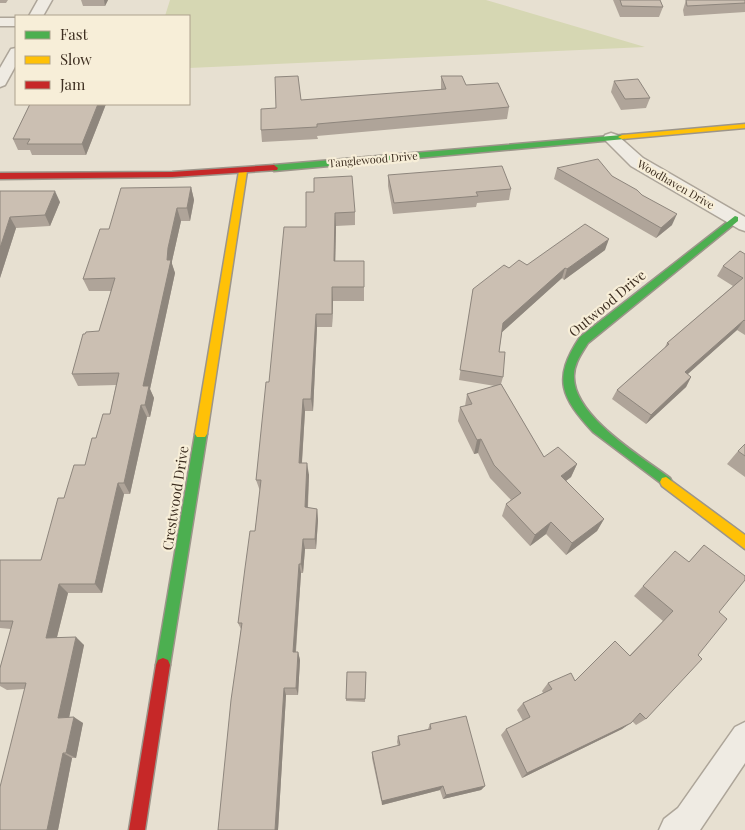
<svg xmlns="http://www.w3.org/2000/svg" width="745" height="830" font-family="'Playfair Display',serif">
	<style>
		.green { fill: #d6d7b3 }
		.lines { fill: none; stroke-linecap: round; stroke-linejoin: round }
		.street-casing { stroke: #ada599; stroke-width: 3 }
		.fast-casing { stroke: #9c958a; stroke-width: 3 }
		.slow-casing { stroke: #9c958a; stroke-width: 3 }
		.jam-casing { stroke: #9c958a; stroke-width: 3 }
		.street { fill: #efebe3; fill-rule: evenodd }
		.fast { fill: #4caf50; fill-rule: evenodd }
		.slow { fill: #ffc107; fill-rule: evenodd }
		.jam { fill: #c62828; fill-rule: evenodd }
		.wall { fill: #afa499 }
		.shaded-wall { fill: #8e867d }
		.building { fill: #cbbfb2; stroke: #8e867d }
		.labels { text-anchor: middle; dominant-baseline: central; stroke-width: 4.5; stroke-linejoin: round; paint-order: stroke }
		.far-street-label { font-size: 11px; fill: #3d2e20; stroke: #f7eed8 }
		.street-label { font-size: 14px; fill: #3d2e20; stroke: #f7eed8 }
	</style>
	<rect width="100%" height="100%" fill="#e7e0d1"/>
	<polygon class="green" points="170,0 486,0 645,47 189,68 189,16 165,16"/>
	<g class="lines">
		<g class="street-casing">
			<g id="street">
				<polygon points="38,0 52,0 43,16 29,16"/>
				<rect x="0" y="18" width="16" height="8"/>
				<polygon points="16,48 16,65 5,85 0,87 0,68 11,49"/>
				<polygon points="611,133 617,135 643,158 745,217 745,231 739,229 631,166 603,138 605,135"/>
				<polygon points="745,722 745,763 700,830 659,830 664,819 678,808 735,727"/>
			</g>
		</g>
		<g class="fast-casing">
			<g id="fast">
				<polygon points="622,135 625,135 625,139 274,171 270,168 274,165"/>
				<path d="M735 216 738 217V221L588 343C581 354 573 365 574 378 575 417 642 457 670 478L672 482 670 486 666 487 593 432C561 397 552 379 580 337Z"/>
				<polygon points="201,429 205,431 207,434 170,665 168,670 163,672 158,670 156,665 195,434 197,431"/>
			</g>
		</g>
		<g class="slow-casing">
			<g id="slow">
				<polygon points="745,124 745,128 622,139 618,137 622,135"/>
				<polygon points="243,168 247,171 207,434 205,437 197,437 195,434 239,171"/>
				<polygon points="666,477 745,535 745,549 662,486 660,482 662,478"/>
			</g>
		</g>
		<g class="jam-casing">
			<g id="jam">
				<polygon points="274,165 278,168 277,170 172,177 0,179 0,173 172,172"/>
				<polygon points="163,658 168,660 170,665 145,830 129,830 156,665 158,660"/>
			</g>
		</g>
		<use href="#street" class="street"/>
		<use href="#fast" class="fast"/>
		<use href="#slow" class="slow"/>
		<use href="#jam" class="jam"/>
	</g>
	<g class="wall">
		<polygon points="0,0 8,0 6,3 0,3"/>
		<polygon points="81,0 108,0 105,6 83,6"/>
		<polygon points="613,0 660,0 663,7 659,17 620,17"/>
		<polygon points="686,0 745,0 745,12 684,16 683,10"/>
		<polygon points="441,76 466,85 509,107 507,119 317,136 318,139 262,142 261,130 276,108 301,100 441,90"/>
		<polygon points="614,81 650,98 646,108 621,110 611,92"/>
		<polygon points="30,104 106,104 86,155 32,155 30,150 18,150 13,139"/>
		<polygon points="557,168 612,176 642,195 672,225 656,238 554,179"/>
		<polygon points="388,175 511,189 509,200 477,203 476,207 393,214 388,186"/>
		<polygon points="191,187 194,200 190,221 181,221 172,261 172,264 175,273 150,389 154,398 150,417 147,417 130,494 124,494 102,593 68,593 57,637 84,645 69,717 83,723 76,758 72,758 58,830 0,830 25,689 7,690 0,686 0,668 11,629 0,628 0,560 41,560 64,498 85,465 96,438 110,414 116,385 78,386 72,374 85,334 99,331 111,291 89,291 83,279 109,229"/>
		<polygon points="0,191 60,202 50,226 16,228 0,278"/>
		<polygon points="306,192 355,212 355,225 336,226 335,261 364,261 364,301 333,301 332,327 317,327 313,411 305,411 302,463 309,475 308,508 317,509 318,520 316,549 305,549 303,573 301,573 296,652 298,652 300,660 298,695 286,695 278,830 218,830 241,629 238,623 255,531 260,491 256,480 269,382 306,227"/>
		<polygon points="605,250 564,280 562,278 502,332 499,352 503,377 501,384 544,457 577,464 571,477 566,481 604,519 597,531 566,555 546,534 530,546 502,516 506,504 511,500 490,478 478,453 474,454 458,421 460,407 465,406 467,394 495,386 459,380 473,289 509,268"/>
		<polygon points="745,254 745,335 737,330 687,374 691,377 686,387 646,424 612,399 617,390 664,349 667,343 733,286 717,276 723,266"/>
		<polygon points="745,444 745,477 727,464 738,451"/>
		<polygon points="704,545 719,612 646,719 636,725 632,721 622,729 522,778 501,735 506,729 523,721 517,710 523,703 543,693 542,691 548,683 575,681 630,655 663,621 634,596 643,586 689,562"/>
		<polygon points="366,672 365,702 346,701 346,699"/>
		<polygon points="430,724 485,786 481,790 443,799 440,790 382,805 372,758 372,752 398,746 397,742 398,736 428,729"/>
	</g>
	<g class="shaded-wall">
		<polygon points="104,0 108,0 105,6"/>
		<polygon points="98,104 106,104 86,155 82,144"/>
		<polygon points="191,187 194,200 190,221 187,208"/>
		<polygon points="55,191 60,202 50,226 45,215"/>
		<polygon points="177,208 181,221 172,261 172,264 175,273 150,389 154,398 150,417 145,405 143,386 168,248"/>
		<polygon points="335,213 336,226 335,275 334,261"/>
		<polygon points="677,214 672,225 656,238 661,228"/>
		<polygon points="10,217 16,228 0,278 0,248"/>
		<polygon points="609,239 605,250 564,280 567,269"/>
		<polygon points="565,268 562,278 501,333 503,323"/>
		<polygon points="332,287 333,301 332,327"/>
		<polygon points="316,314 317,327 313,411 311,399"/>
		<polygon points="744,320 737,330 679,382 685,372"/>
		<polygon points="691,377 686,387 646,424 651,415"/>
		<polygon points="303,399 305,411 301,475 299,463"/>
		<polygon points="141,405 147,417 130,494 124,483"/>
		<polygon points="481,439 478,453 474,454 477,440"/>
		<polygon points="307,463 309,475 307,518 305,507"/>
		<polygon points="577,464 571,477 555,489 561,476"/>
		<polygon points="118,483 124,494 102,593 95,584"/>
		<polygon points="317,509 318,520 316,549 315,539"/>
		<polygon points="604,519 597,531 566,555 572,543"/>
		<polygon points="551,522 546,534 530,546 535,535"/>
		<polygon points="303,539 305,549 303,573 301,564"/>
		<polygon points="299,564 301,573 295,660 293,652"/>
		<polygon points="59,584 68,593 55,645 46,638"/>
		<polygon points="76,637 84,645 68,723 58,718"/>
		<polygon points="298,652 300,660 298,695 296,688"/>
		<polygon points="284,688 286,695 278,830 275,830"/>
		<polygon points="74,717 83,723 76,758 66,753"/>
		<polygon points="631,723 622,729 522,778 527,773"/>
		<polygon points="63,753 72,758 58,830 47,830"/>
		<polygon points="443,786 440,790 382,805 382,801"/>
		<polygon points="485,786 481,790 443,799 446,795"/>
	</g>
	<g class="building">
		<polygon points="620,0 660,0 663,7 622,6"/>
		<polygon points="686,0 745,0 745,3 687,6"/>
		<polygon points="298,76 301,100 446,89 441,76 462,76 466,85 498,83 509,107 317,124 317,127 261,130 261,109 276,108 275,77"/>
		<polygon points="638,79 650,98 625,99 614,81"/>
		<polygon points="30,104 98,104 82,144 27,144 30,139 13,139"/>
		<polygon points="598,159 612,176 637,190 642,195 677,214 661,228 557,168"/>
		<polygon points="502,166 511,189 476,192 478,196 394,203 388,175"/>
		<polygon points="352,176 355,212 335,213 334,261 364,261 364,287 332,287 332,314 316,314 311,399 303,399 299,463 307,463 305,507 317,509 315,539 303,539 301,564 299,564 293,652 298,652 296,688 284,688 275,830 218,830 231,700 242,623 238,623 245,568 250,531 255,531 261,480 256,480 266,382 269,382 284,227 306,227 306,192 314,192 314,178"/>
		<polygon points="191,187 187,208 177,208 168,248 167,260 171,260 143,386 149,386 145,405 141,405 124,483 118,483 95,584 59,584 46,638 76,637 58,718 74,717 66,753 63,753 47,830 0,830 0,787 26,683 0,683 0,668 13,621 0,621 0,560 41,560 58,498 64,498 74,465 85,465 92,438 96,438 103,414 110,414 119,373 72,374 83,334 85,334 86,332 99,331 115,278 83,279 100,229 109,229 121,188"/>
		<polygon points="0,191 55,191 45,215 10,217 0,248"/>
		<polygon points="585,224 609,239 567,269 565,268 503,323 499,352 505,352 503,377 460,370 473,289 504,265 509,268 519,260 527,265"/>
		<polygon points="740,251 745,254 745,321 744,320 685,372 691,377 651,415 617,390 669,344 667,343 743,278 723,266"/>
		<polygon points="501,384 544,457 558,447 577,464 561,476 604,519 572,543 551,522 535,535 506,504 521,493 494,465 481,439 477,440 460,407 472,404 467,394"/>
		<polygon points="745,444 745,456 738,451"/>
		<polygon points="704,545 745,576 745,580 719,612 727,619 698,655 702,659 646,719 640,713 631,723 527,773 506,729 530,717 523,703 552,689 548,683 571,673 575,681 615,641 630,656 673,611 643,586 675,551 689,562"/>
		<polygon points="347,672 366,672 365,699 346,699"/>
		<polygon points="466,716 485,786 446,795 443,786 382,801 372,752 400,745 398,736 431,729 430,724"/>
	</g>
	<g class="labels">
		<g class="far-street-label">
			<text transform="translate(373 159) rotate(-5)">Tanglewood Drive</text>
			<text transform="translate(676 184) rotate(30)">Woodhaven Drive</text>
		</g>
		<g class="street-label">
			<text transform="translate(607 303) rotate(-40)">Outwood Drive</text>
			<text transform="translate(175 498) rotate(-81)">Crestwood Drive</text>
		</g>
	</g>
	<rect x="15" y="15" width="175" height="90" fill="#f7eed8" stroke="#ada18e"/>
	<rect x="25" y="31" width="25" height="8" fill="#4caf50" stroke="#ada18e"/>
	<text x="60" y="40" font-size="15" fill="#3d2e20">Fast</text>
	<rect x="25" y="56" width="25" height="8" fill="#ffc107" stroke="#ada18e"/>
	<text x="60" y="65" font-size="15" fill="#3d2e20">Slow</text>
	<rect x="25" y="81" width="25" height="8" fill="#c62828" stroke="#ada18e"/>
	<text x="60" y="90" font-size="15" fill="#3d2e20">Jam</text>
</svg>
